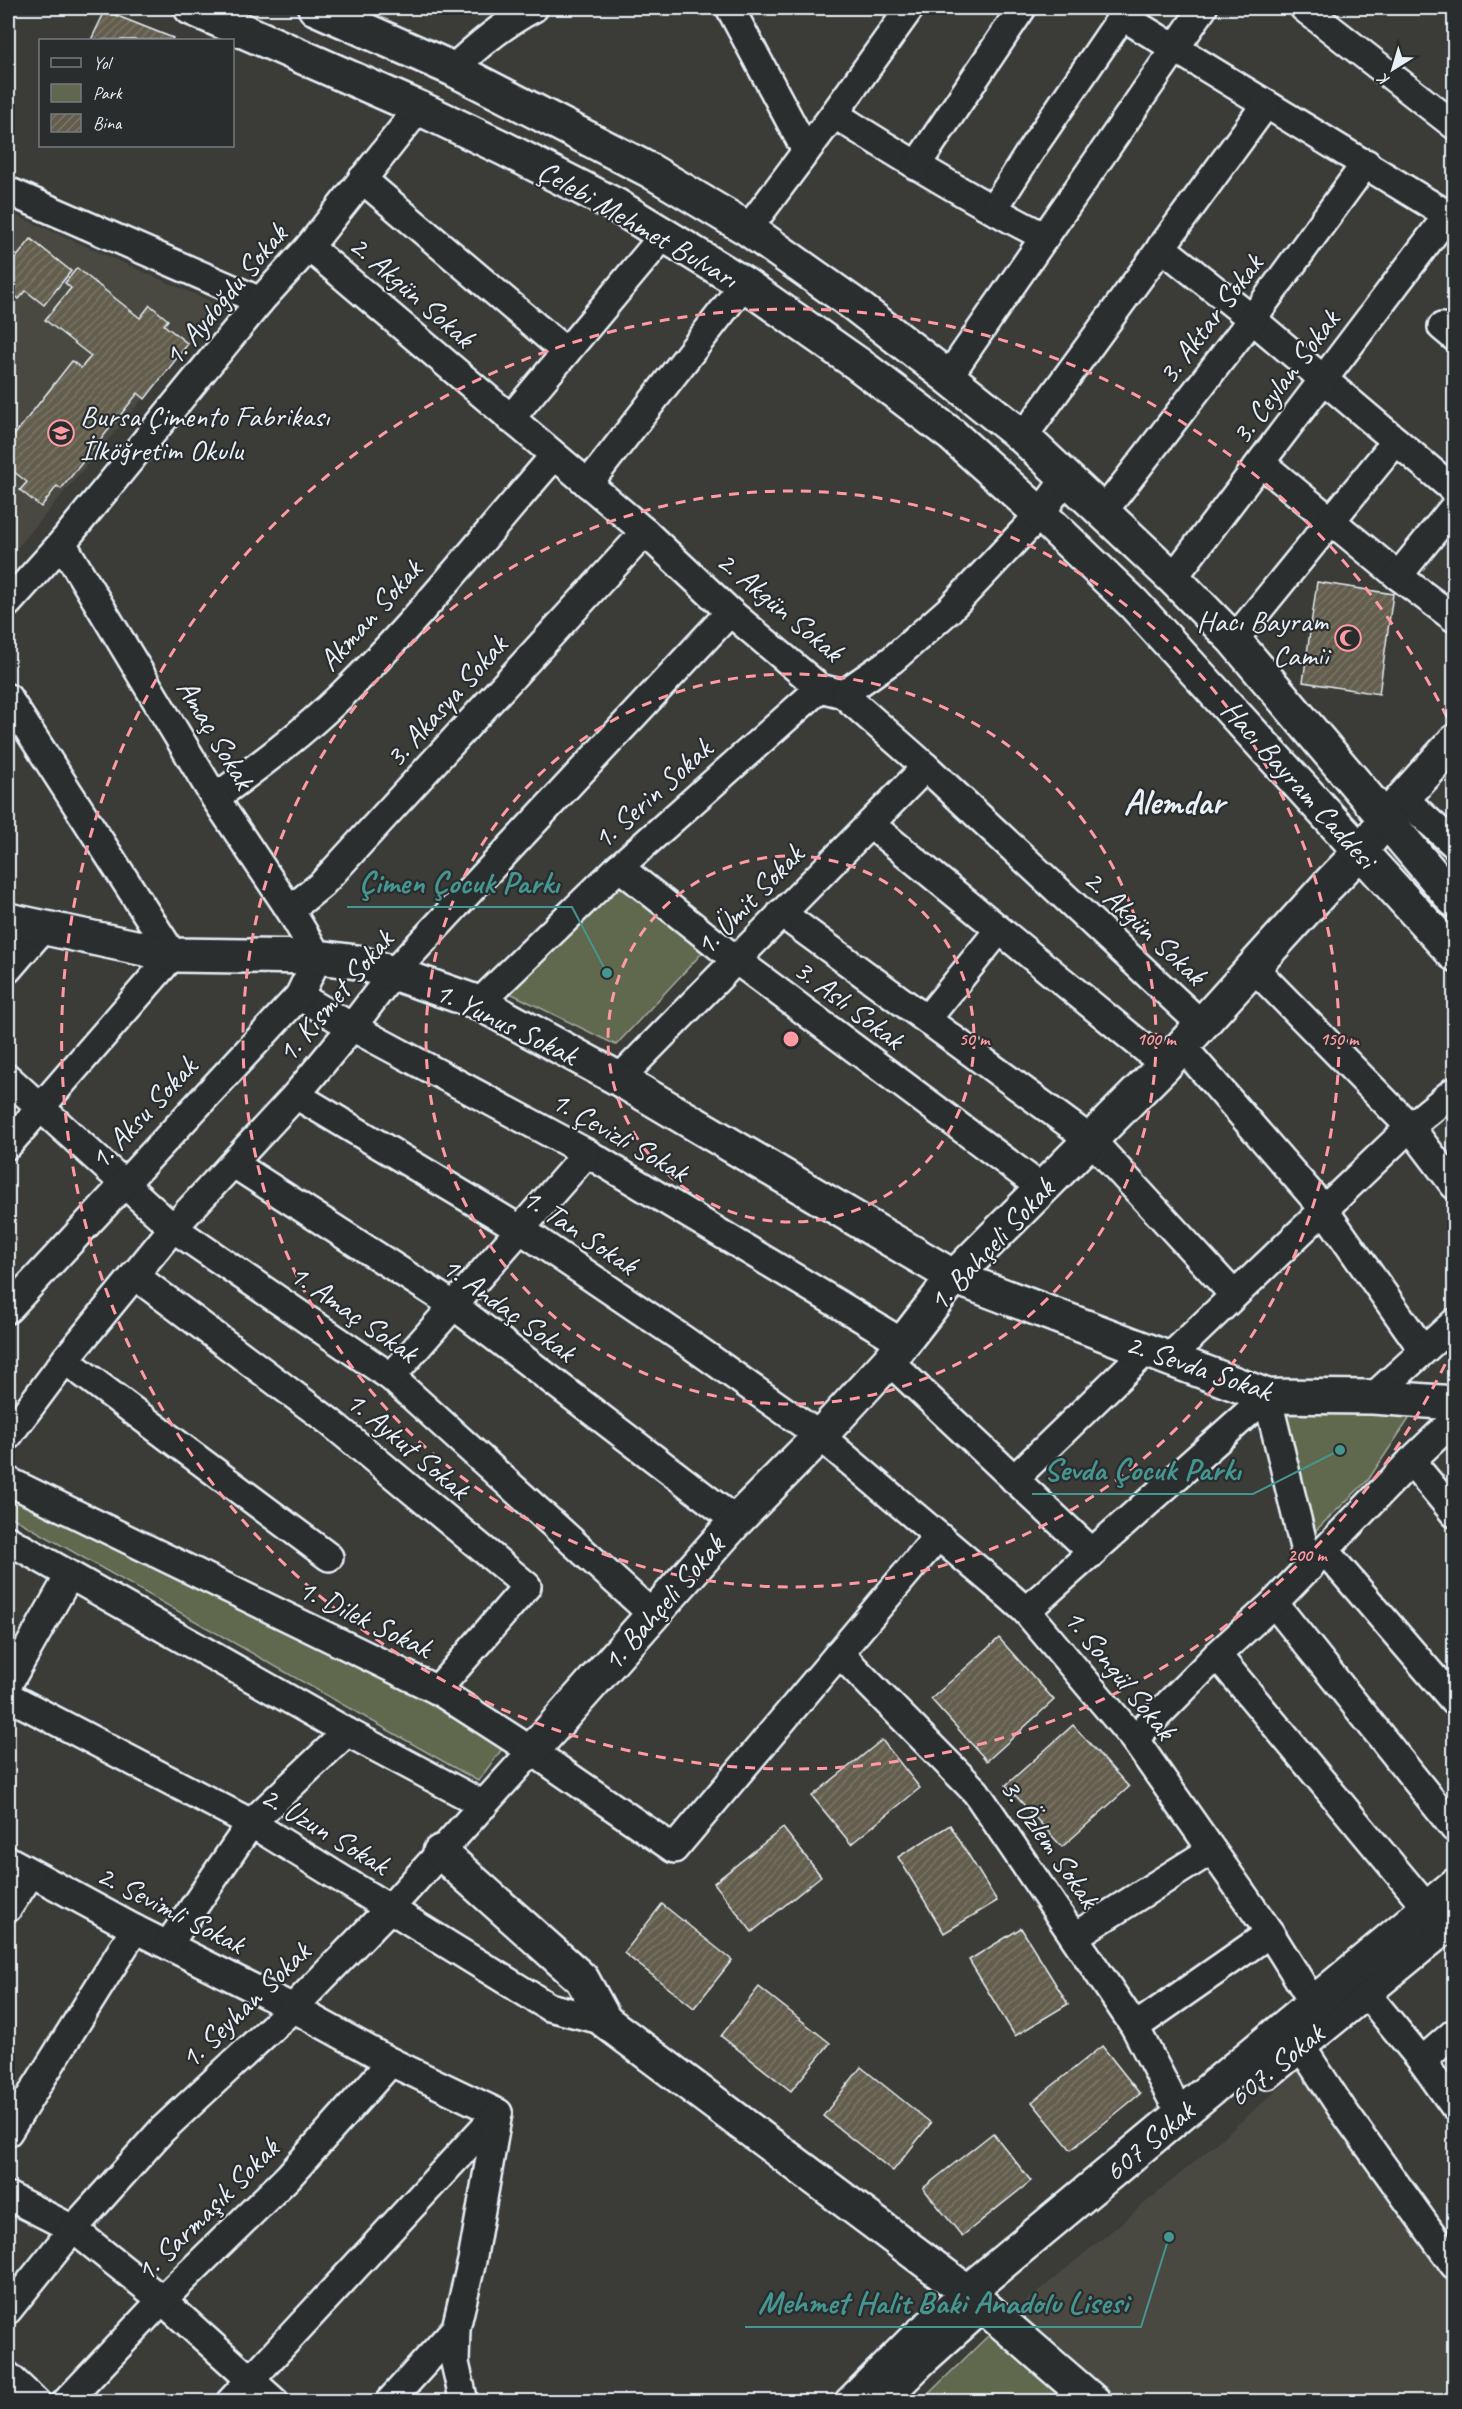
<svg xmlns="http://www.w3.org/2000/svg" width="1462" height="2409" font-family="Caveat,sans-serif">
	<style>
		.built { fill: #4a4842 }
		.park { fill: #60674e; stroke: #a4aca3; stroke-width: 1.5 }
		.building { fill: url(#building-hatch); stroke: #e8f1f8; stroke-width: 1.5 }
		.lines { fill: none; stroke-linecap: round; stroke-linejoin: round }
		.minor-casing { stroke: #e8f1f8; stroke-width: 32 }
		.tertiary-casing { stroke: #e8f1f8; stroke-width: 38 }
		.secondary-casing { stroke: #e8f1f8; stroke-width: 38 }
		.minor { stroke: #2a2d2e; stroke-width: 27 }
		.tertiary { stroke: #2a2d2e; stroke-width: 33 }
		.secondary { stroke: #2a2d2e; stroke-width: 33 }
		.ring { fill: none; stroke: #ff9aa2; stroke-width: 3; stroke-dasharray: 10 8 }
		.labels { text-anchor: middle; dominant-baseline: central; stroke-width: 4.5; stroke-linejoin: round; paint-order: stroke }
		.street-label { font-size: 30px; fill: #e8f1f8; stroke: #2a2d2e }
		.poi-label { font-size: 30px; fill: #e8f1f8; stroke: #2a2d2e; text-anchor: start }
		.district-label { font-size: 36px; font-weight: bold; fill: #e8f1f8; stroke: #2a2d2e }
		.centre { fill: #ff9aa2; stroke: #2a2d2e; stroke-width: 3 }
		.ring-label { font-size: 18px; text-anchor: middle; font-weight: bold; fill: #ff9aa2; stroke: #2a2d2e; stroke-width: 4.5; stroke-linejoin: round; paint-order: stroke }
		.leader { fill: none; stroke: #459590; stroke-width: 2 }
		.callout-dot { fill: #459590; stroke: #2a2d2e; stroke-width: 2 }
		.callout-label { font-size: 32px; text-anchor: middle; font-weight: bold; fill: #459590; stroke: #2a2d2e; stroke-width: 4.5; stroke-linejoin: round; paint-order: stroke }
	</style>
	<defs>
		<pattern id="building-hatch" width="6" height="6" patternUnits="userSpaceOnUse" patternTransform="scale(1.5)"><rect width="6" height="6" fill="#645d4d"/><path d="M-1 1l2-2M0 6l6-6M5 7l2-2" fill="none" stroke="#7a7567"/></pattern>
	</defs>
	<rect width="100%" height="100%" fill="#3b3b37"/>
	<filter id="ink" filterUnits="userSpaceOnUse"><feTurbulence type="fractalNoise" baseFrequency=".0167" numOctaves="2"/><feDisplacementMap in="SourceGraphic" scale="12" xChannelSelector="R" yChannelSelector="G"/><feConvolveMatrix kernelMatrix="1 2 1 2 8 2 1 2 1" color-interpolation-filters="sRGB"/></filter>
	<g filter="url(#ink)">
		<g class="built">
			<polygon points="8,212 221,306 8,559"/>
			<polygon points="1299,2071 1381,2155 1454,2269 1454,2401 1121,2401 1015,2311 1192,2164"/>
		</g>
		<g class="park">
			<polygon points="620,882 703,952 616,1045 510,993"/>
			<polygon points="1404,1410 1409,1419 1368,1480 1312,1534 1283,1415"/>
			<polygon points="8,1492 353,1657 505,1745 478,1781 8,1515"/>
			<polygon points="991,2333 1070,2402 920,2402"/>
		</g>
		<g class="building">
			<polygon points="105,11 173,38 172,40 91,40"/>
			<polygon points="31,239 71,271 44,305 26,291 19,299 8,290 8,268"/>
			<polygon points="77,268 140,318 150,305 168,320 164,325 188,344 145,399 138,393 61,489 57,486 41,507 20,490 27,482 8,467 8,452 10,449 8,443 72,361 81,368 91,356 45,320 71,288 65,283"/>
			<polygon points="1317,582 1393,594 1379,694 1303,682"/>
			<polygon points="999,1638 1054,1700 987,1761 931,1699"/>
			<polygon points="1073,1725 1129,1787 1062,1847 1006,1785"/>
			<polygon points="882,1740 920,1788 851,1844 812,1796"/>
			<polygon points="950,1825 997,1901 944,1933 898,1857"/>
			<polygon points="783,1828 821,1876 752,1932 714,1883"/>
			<polygon points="662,1904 732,1960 694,2008 624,1953"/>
			<polygon points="1021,1928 1068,2004 1015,2036 969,1960"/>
			<polygon points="759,1987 830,2043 791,2091 721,2036"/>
			<polygon points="1102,2046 1140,2094 1071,2150 1032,2102"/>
			<polygon points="861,2067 931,2123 893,2171 823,2116"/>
			<polygon points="993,2133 1031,2181 962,2236 923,2188"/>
		</g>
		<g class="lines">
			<g class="minor-casing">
				<g id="minor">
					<polyline points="730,8 806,151"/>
					<polyline points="1304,8 1454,125"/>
					<polyline points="1122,16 1448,215 1454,215"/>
					<path d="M453 69C478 45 503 24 534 8"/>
					<path d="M834 114C903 158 972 200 1045 237"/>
					<polyline points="916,166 1022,8"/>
					<polyline points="362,179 566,352"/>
					<polyline points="8,191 260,301"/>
					<polyline points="993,210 1035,144 1128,8"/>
					<polyline points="748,229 834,114 910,8"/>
					<polyline points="309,247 645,532 730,612 820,688 843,694 926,767 1201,1024"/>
					<polyline points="1161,247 1252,319 1454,490"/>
					<polyline points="1442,327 1454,337"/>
					<polyline points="948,377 1203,8"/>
					<polyline points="510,419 664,235"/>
					<polyline points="1023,437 1266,104"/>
					<polyline points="1261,463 1398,576 1454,618"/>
					<polyline points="588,484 744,284"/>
					<polyline points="1103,512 1252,319 1366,163"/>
					<polyline points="1398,576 1454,507"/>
					<polyline points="1173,578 1448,215"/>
					<polyline points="8,603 62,543 260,301 309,247 419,108"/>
					<polyline points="1234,640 1396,441"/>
					<polyline points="843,694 892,660 950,609 1040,514 1066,478"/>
					<polyline points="8,698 173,955 8,1145"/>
					<path d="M215 798C259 766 303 733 342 695 417 621 485 536 554 456"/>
					<polyline points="1403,798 1454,844"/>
					<polyline points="870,824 1165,1065"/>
					<polyline points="619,867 736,960 1043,1189"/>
					<polyline points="290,910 322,884 645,532"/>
					<polyline points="781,913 1091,1140 1234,1295"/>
					<polyline points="1253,967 1410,1127 1454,1185"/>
					<polyline points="8,969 45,926"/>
					<polyline points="299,996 352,1027 587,1153 903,1343"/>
					<polyline points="479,1003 619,867 820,688"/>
					<polyline points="927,1019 999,930"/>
					<polyline points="1182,1046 1323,1208 1423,1350"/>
					<polyline points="8,1078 173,1228 391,1377 653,1615"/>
					<polyline points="619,1079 926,767"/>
					<polyline points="296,1095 520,1229 684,1340 820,1436 1008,1595 1026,1611 1134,1739 1270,1933 1314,2004"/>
					<polyline points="234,1164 453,1305 736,1521"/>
					<polyline points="134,1275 330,1422 527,1586 437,1690"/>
					<polyline points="8,1309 299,996 318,957 290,910 215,798 62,543"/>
					<polyline points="1168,1359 1410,1127 1454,1091"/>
					<polyline points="65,1360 329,1557"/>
					<polyline points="889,1361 1093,1553"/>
					<polyline points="391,1377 587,1153"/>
					<polyline points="1373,1397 1454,1323"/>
					<polyline points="8,1436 65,1360 173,1228 296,1095 352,1027 393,973 730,612"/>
					<polyline points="1411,1461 1454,1513"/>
					<polyline points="1014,1479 1147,1350"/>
					<polyline points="8,1481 437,1690 532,1751 674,1849 938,1536"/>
					<polyline points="8,1540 347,1732 484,1805"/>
					<polyline points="1325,1551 1454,1701"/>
					<polyline points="1274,1603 1454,1828"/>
					<polyline points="1026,1611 1267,1396 1309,1568"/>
					<polyline points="839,1653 976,1792 1135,2027 1171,2097"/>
					<polyline points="1217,1655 1428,1909"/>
					<polyline points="8,1684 69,1576"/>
					<polyline points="8,1696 251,1823 549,2007 605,2021"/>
					<polyline points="1134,1739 1217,1655 1274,1603 1411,1461 1454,1420"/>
					<polyline points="8,1860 135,1929 293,2008 391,2062 498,2113"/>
					<polyline points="8,1908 31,1873"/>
					<polyline points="1075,1936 1210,1851"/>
					<polyline points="168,1945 251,1823 347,1732"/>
					<polyline points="1365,1992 1422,2061 1454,2106"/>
					<polyline points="1135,2027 1270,1933"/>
					<polyline points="1300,2045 1342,2109 1454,2265"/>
					<polyline points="1422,2061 1454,2033"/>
					<polyline points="8,2132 135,1929"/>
					<polyline points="8,2196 73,2229 162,2300 275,2402"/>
					<polyline points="8,2310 73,2229 162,2130 293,2008 390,1908 532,1751"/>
					<polyline points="456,2328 455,2363 464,2402"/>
					<polyline points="8,2376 36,2402"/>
					<polyline points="66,2402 162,2300 288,2177 391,2062"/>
					<polyline points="230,2402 498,2113"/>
					<polyline points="389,2402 456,2328 472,2261 498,2113"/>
					<polyline points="848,2402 914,2336 967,2292"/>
					<polyline points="883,2402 924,2361 984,2307"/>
				</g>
			</g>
			<g class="tertiary-casing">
				<g id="tertiary">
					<polyline points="8,920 173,955 318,957 357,962 393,973 479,1003 619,1079 954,1277 1267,1396 1373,1397 1454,1403"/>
					<polyline points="532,1751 736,1521 820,1436 889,1361 954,1277 1165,1065 1327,886 1361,851 1403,798 1454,742"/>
					<polyline points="440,1852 582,1979 605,2021 967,2292 1094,2402"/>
					<polyline points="1267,2072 1454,1919"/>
					<polyline points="967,2292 1454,1886"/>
				</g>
			</g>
			<g class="secondary-casing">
				<g id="secondary">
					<polyline points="191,8 419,108 503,148 617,206 744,284 858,364 952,435 1040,514 1134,604 1454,954"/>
					<polyline points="315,8 453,69 649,170 748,229 855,305 948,377 1023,437 1173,578 1234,640 1454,900"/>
				</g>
			</g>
			<use href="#minor" class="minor"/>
			<use href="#tertiary" class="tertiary"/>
			<use href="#secondary" class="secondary"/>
		</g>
	</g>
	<g class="ring">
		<circle cx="791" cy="1039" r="183"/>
		<circle cx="791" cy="1039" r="365"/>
		<circle cx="791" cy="1039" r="548"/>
		<path d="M1453 1348A730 730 0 1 1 1453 730"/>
	</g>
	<defs>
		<g id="school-ring" transform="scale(1.35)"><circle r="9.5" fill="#2a2d2e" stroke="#ff9aa2" stroke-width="1.5"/><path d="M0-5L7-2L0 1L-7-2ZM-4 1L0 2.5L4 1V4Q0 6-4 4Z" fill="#ff9aa2"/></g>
		<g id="mosque-ring" transform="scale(1.35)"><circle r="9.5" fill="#2a2d2e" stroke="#ff9aa2" stroke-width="1.5"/><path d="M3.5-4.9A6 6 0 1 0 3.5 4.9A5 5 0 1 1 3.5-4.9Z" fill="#ff9aa2"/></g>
	</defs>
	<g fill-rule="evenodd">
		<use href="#school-ring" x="61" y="433"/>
		<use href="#mosque-ring" x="1348" y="638"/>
	</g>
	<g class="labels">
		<g class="street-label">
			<text transform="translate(638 224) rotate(30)">Çelebi Mehmet Bulvarı</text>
			<text transform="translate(412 291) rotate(41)">2. Akgün Sokak</text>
			<text transform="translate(225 295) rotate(-50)">1. Aydoğdu Sokak</text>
			<text transform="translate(1210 319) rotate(-53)">3. Aktar Sokak</text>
			<text transform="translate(1285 377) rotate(-53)">3. Ceylan Sokak</text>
			<text transform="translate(780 606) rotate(40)">2. Akgün Sokak</text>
			<text transform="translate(370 615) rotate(-48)">Akman Sokak</text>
			<text transform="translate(446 701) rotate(-48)">3. Akasya Sokak</text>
			<text transform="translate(216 734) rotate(59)">Amaç Sokak</text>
			<text transform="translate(1299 784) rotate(48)">Hacı Bayram Caddesi</text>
			<text transform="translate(652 794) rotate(-42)">1. Serin Sokak</text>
			<text transform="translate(749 900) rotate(-46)">1. Ümit Sokak</text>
			<text transform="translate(1145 927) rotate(43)">2. Akgün Sokak</text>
			<text transform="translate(335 996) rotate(-50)">1. Kısmet Sokak</text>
			<text transform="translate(849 1004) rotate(37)">3. Aslı Sokak</text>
			<text transform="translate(506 1023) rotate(26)">1. Yunus Sokak</text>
			<text transform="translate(143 1113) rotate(-47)">1. Aksu Sokak</text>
			<text transform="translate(620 1136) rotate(30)">1. Çevizli Sokak</text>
			<text transform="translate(580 1231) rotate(34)">1. Tan Sokak</text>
			<text transform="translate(991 1245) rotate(-47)">1. Bahçeli Sokak</text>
			<text transform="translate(509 1309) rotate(36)">1. Andaç Sokak</text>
			<text transform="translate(354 1313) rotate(35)">1. Amaç Sokak</text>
			<text transform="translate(1199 1367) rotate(19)">2. Sevda Sokak</text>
			<text transform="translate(408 1445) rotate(40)">1. Aykut Sokak</text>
			<text transform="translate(663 1603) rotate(-49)">1. Bahçeli Sokak</text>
			<text transform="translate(365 1618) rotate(26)">1. Dilek Sokak</text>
			<text transform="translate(1120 1674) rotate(51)">1. Songül Sokak</text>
			<text transform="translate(325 1830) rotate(31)">2. Uzun Sokak</text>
			<text transform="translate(1050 1843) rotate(55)">3. Özlem Sokak</text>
			<text transform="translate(171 1909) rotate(27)">2. Sevimli Sokak</text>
			<text transform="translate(245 2005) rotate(-44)">1. Seyhan Sokak</text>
			<text transform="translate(1276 2065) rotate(-39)">607. Sokak</text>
			<text transform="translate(1149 2141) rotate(-40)">607 Sokak</text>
			<text transform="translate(207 2210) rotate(-45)">1. Sarmaşık Sokak</text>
		</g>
		<g class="poi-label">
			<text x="80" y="416">Bursa Çimento Fabrikası<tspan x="80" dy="34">İlköğretim Okulu</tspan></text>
			<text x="1328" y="621" text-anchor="end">Hacı Bayram<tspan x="1328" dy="34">Camii</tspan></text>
		</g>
		<g class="district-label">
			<text x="1174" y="802">Alemdar</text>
		</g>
	</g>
	<circle cx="791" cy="1039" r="9" class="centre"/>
	<g class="ring-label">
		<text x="974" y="1045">50 m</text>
		<text x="1156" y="1045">100 m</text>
		<text x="1339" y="1045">150 m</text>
		<text x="1307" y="1561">200 m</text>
	</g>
	<path class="leader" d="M607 973L572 907H347M1340 1450L1253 1494H1032M1169 2237L1141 2327H745"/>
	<g class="callout-dot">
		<circle cx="607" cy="973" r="6"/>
		<circle cx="1340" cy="1450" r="6"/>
		<circle cx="1169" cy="2237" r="6"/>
	</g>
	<g class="callout-label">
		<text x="459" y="893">Çimen Çocuk Parkı</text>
		<text x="1142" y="1480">Sevda Çocuk Parkı</text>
		<text x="943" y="2313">Mehmet Halit Baki Anadolu Lisesi</text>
	</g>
	<rect width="1462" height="2409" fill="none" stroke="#2a2d2e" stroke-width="30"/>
	<rect x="15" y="15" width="1432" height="2379" fill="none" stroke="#e8f1f8" stroke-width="2" filter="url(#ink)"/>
	<rect x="39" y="39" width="195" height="108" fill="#2a2d2e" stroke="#767b7f" stroke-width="1.5"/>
	<rect x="51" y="58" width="30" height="9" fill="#2a2d2e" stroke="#767b7f" stroke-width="1.5"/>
	<text x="93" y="69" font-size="18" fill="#e8f1f8">Yol</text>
	<rect x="51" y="84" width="30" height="18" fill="#60674e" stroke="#767b7f" stroke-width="1.5"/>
	<text x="93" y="99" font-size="18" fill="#e8f1f8">Park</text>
	<rect x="51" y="114" width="30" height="18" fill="url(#building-hatch)" stroke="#767b7f" stroke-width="1.5"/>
	<text x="93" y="129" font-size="18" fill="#e8f1f8">Bina</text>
	<g transform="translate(1393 69) rotate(217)" stroke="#2a2d2e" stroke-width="4.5" paint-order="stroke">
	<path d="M0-4.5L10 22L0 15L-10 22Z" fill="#e8f1f8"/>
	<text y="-9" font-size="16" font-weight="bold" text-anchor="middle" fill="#e8f1f8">K</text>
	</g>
</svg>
